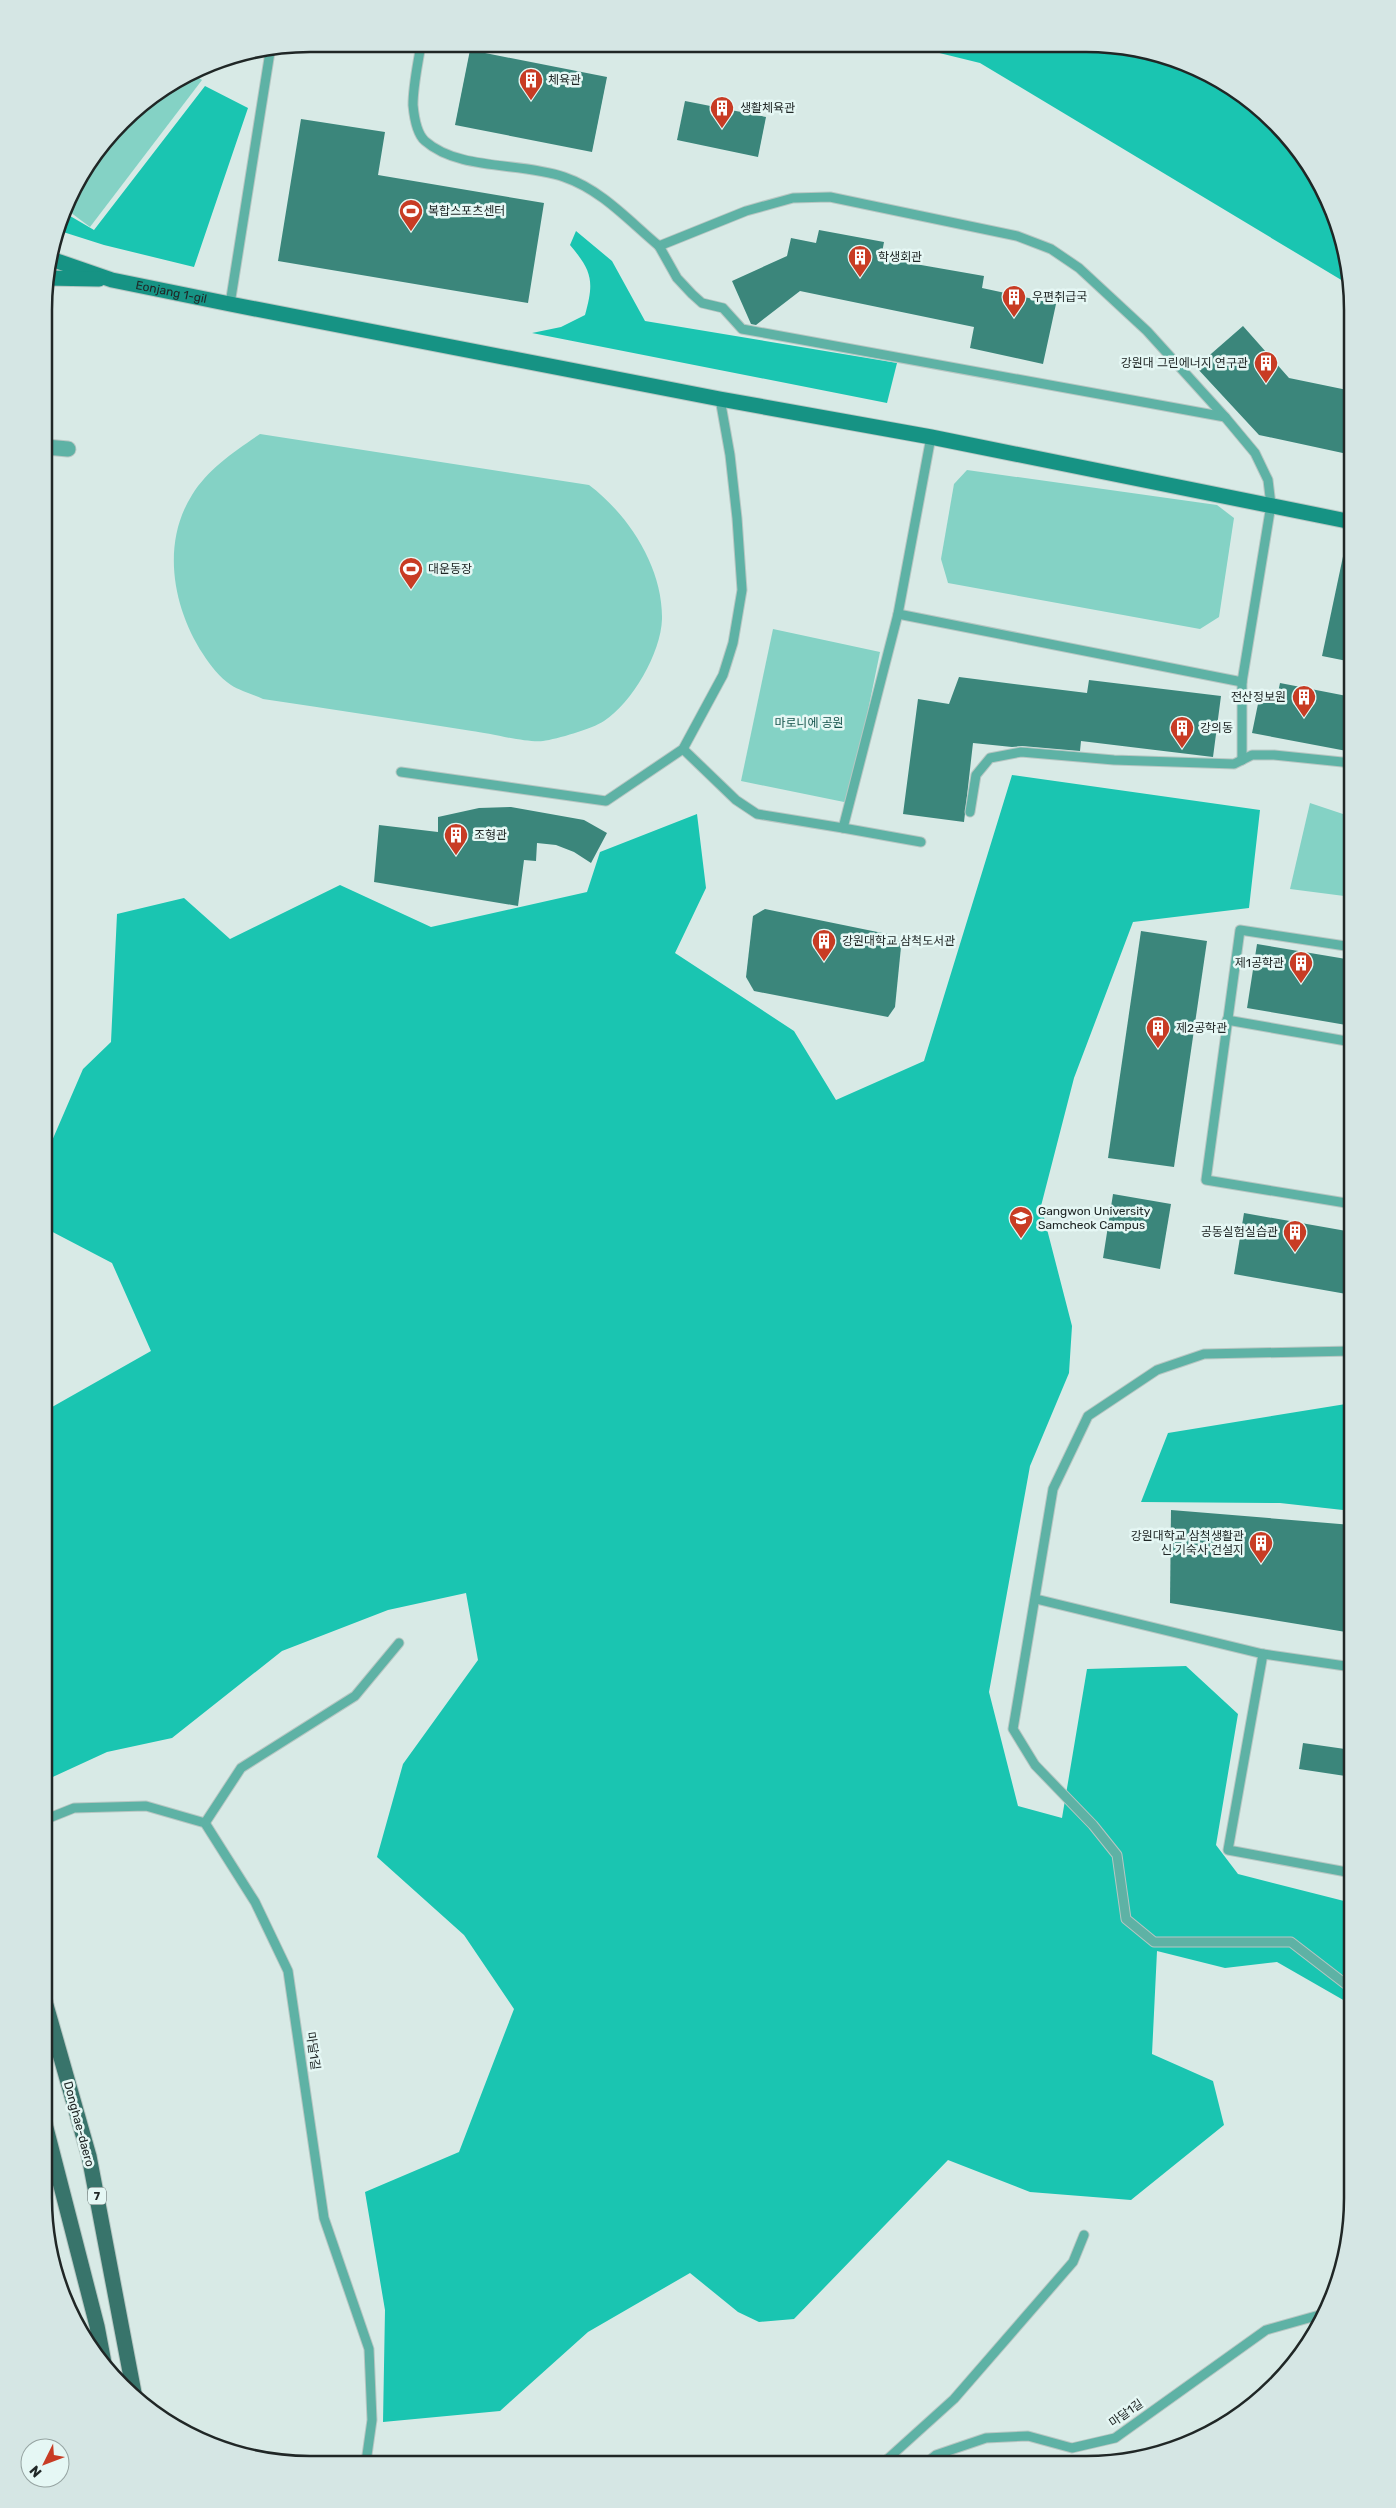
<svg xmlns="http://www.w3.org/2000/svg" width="1396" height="2508" font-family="Rubik,'Noto Sans KR',sans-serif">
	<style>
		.green { fill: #84d2c5 }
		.forest { fill: #1ac5b1 }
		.building { fill: #3b867b }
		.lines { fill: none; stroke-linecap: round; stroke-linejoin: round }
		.lane-casing { stroke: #b7c7c3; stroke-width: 11 }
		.street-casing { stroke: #b7c7c3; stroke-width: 17 }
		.secondary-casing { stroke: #b7c7c3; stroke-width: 17 }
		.primary-casing { stroke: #b7c7c3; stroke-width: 17 }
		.lane { stroke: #5eb2a5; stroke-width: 9 }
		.street { stroke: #5eb2a5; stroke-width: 15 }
		.secondary { stroke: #169384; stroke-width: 15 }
		.primary { stroke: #38746b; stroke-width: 15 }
		.labels { text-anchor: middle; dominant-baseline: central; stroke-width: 5; stroke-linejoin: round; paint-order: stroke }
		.shield { fill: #e5f7f4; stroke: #5b6564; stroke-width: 1 }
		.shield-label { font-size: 11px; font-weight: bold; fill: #202726 }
		.poi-label { font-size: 12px; fill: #202726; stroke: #e5f7f4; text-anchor: start }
		.street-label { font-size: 12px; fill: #202726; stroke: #e5f7f4 }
		.park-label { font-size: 12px; fill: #14534b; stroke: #e5f7f4 }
		.rim { fill: none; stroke: #202726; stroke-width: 2.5 }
	</style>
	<rect width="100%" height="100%" fill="#d8eae6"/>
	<g class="green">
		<polygon points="193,74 202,80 90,227 66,209 71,192 134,110"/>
		<path d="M260 434 589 485C629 515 663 568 662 619 661 653 632 703 604 721 592 729 557 739 543 741 527 743 489 733 472 731 402 720 332 709 263 699 253 694 240 691 231 685 220 678 210 665 203 654 173 608 161 544 192 495 208 469 235 451 260 434Z"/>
		<polygon points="967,470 1217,505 1234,518 1219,617 1200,629 948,583 941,559 954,484"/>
		<polygon points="773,629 880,652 849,803 741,781"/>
		<polygon points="1310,803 1352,817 1352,897 1290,889"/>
	</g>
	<g class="forest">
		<polygon points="915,47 1137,49 1203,71 1261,110 1307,162 1338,225 1348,284 980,63"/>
		<polygon points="205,86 248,108 194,267 104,245 60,231 65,213 94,230"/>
		<path d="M576 231 612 261 645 321 897 363 887 403 532 333 561 327 585 315C594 282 593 272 570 245Z"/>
		<polygon points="1012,775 1260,810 1249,908 1133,922 1074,1078 1041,1206 1072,1326 1069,1373 1030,1466 989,1692 1018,1806 1062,1818 1087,1669 1186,1666 1238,1714 1216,1845 1238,1874 1352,1903 1352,2005 1277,1962 1225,1968 1157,1951 1152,2054 1213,2081 1224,2125 1131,2200 1030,2192 948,2160 794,2319 759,2322 738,2312 690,2273 588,2332 500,2411 383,2422 385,2310 365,2192 459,2152 514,2009 464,1935 377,1857 403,1764 478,1660 466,1593 388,1610 282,1651 172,1738 107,1752 44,1781 45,1411 151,1351 112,1263 45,1228 45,1157 83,1069 111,1042 117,914 184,898 230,939 340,885 431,927 587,892 600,852 697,814 706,888 675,953 794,1031 836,1100 924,1061"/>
		<polygon points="1352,1403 1352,1511 1280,1503 1141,1502 1168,1433"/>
	</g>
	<g class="building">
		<polygon points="470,50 607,77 592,152 455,125"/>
		<polygon points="685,101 766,117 758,157 677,140"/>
		<polygon points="301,119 385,132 378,175 544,203 528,303 278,261"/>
		<polygon points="819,230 884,242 881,258 984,276 982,288 1056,304 1043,364 970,348 974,327 800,291 756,325 751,324 732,281 787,256 791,238 816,243"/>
		<polygon points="1243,326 1289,378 1352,391 1352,455 1259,435 1196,367"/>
		<polygon points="1345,547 1352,548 1352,662 1322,656"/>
		<polygon points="959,677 1087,693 1089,680 1221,696 1213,757 1081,741 1080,751 1022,746 1012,747 973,743 964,822 903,814 918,699 949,704"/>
		<polygon points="1280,683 1352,697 1352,752 1252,733 1259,699 1276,702"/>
		<polygon points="511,807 584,820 607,833 591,863 574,852 556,845 537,843 536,861 524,860 518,906 374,882 379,825 438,832 438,817 479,808"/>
		<polygon points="765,909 897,936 901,947 895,1007 888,1017 754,991 746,977 753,916"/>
		<polygon points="1141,931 1207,941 1174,1167 1108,1158"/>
		<polygon points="1257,944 1352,960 1352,1026 1247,1008"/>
		<polygon points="1113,1194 1171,1204 1160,1269 1103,1258"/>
		<polygon points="1244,1213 1352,1232 1352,1295 1234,1274"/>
		<polygon points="1171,1510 1352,1525 1352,1633 1170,1603"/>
		<polygon points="1303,1743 1352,1750 1352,1777 1299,1769"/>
	</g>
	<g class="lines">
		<g class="lane-casing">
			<g id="lane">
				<path d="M421 44C418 64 413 85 413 105 414 116 416 133 425 141 459 171 522 162 564 177 602 190 629 221 659 246L746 211 793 198 830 197 1017 236 1051 249 1079 268 1147 331 1225 417 1255 453 1268 480 1271 505 1242 682 898 614"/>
				<polyline points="659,246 677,278 692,294 702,303 723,308 742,329 1225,417"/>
				<polyline points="230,304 270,52"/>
				<polyline points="1242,682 1242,760"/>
				<polyline points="683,749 736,800 757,814 843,828 898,614 931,437"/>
				<polyline points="401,772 606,801 683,749 723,675 733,643 742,590 737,518 730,455 720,399"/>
				<polyline points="970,812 976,775 990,758 1021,752 1114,760 1234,764 1252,755 1274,755 1352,763"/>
				<polyline points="843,828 921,842"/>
				<polyline points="1227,1020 1352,1042"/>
				<polyline points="1352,1204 1206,1180 1240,930 1352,947"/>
				<polyline points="1036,1599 1263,1654 1352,1667"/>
				<polyline points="1263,1654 1228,1850 1352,1873"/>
				<polyline points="44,1820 74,1808 146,1806 205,1823 255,1902 288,1971 324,2218 369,2349 372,2420 366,2462"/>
				<polyline points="205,1823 241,1768 355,1696 399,1643"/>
				<polyline points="1352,1989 1291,1942 1154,1942 1126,1919 1117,1855 1093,1825 1035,1765 1013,1729 1053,1489 1088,1416 1157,1370 1204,1354 1352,1351"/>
				<polyline points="882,2464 954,2399 1073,2262 1084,2235"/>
				<polyline points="925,2464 936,2455 986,2438 1028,2436 1072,2448 1115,2438 1266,2330 1323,2314"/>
			</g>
		</g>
		<g class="street-casing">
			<polyline id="street" points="46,447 68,449"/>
		</g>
		<g class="secondary-casing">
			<g id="secondary">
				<path id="s1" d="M51 259 112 280 230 304 720 399 931 437 1352 522"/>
				<polyline points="46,278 99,279"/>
			</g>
		</g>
		<g class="primary-casing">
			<g id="primary">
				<polyline points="44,1998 89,2156 135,2398"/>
				<polyline points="44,2120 97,2326 104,2363"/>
			</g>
		</g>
		<use href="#lane" class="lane"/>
		<use href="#street" class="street"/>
		<use href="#secondary" class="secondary"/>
		<use href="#primary" class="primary"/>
	</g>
	<defs>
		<g id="building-pin" transform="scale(1.25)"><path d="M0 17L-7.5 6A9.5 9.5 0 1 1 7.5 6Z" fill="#c83c24" stroke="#e5f7f4"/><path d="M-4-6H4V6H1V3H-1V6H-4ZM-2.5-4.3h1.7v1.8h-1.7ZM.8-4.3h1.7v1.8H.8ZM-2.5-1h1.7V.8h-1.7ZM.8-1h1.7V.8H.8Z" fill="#fff"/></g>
		<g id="stadium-pin" transform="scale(1.25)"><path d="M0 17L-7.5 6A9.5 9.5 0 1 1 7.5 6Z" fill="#c83c24" stroke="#e5f7f4"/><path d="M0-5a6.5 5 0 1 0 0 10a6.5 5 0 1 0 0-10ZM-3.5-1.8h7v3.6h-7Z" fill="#fff"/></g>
		<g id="university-pin" transform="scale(1.25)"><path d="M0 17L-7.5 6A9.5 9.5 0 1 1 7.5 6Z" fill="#c83c24" stroke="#e5f7f4"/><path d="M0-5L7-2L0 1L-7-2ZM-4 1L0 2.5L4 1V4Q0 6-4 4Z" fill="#fff"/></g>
	</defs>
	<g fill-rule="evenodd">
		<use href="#building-pin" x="531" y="80"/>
		<use href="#building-pin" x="722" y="108"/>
		<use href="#stadium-pin" x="411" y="211"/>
		<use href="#building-pin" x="860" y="257"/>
		<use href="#building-pin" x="1014" y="297"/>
		<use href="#building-pin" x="1266" y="363"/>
		<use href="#stadium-pin" x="411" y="569"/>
		<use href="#building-pin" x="1304" y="697"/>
		<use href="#building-pin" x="1182" y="728"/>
		<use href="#building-pin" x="456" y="835"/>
		<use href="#building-pin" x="824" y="941"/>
		<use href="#building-pin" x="1301" y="963"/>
		<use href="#building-pin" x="1158" y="1028"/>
		<use href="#university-pin" x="1021" y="1218"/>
		<use href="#building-pin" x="1295" y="1232"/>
		<use href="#building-pin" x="1261" y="1543"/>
	</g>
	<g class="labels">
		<rect class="shield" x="88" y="2187.5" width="18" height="17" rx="4"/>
		<g class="shield-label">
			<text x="97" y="2196">7</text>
		</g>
		<g class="poi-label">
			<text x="548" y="80">체육관</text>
			<text x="740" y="108">생활체육관</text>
			<text x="428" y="211">복합스포츠센터</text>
			<text x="878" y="257">학생회관</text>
			<text x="1032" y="297">우편취급국</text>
			<text x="1248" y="363" text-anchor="end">강원대 그린에너지 연구관</text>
			<text x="428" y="569">대운동장</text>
			<text x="1286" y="697" text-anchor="end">전산정보원</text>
			<text x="1200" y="728">강의동</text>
			<text x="474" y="835">조형관</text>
			<text x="842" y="941">강원대학교 삼척도서관</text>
			<text x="1284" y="963" text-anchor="end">제1공학관</text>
			<text x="1176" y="1028">제2공학관</text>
			<text x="1038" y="1211">Gangwon University<tspan x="1038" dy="14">Samcheok Campus</tspan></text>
			<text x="1278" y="1232" text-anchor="end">공동실험실습관</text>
			<text x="1244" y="1536" text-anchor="end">강원대학교 삼척생활관<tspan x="1244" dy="14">신 기숙사 건설지</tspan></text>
		</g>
		<g class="street-label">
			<text stroke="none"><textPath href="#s1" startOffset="125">Eonjang 1-gil</textPath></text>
			<text transform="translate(313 2051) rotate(82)">마달1길</text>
			<text transform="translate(79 2124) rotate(75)">Donghae-daero</text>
			<text transform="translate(1126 2413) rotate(-35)">마달1길</text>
		</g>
		<g class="park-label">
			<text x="809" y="723">마로니에 공원</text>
		</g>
	</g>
	<path d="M0 0H1396V2508H0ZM310 52H1086A258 258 0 0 1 1344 310V2198A258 258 0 0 1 1086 2456H310A258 258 0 0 1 52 2198V310A258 258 0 0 1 310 52Z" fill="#d5e6e4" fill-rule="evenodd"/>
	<path class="rim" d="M310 52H1086A258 258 0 0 1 1344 310V2198A258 258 0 0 1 1086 2456H310A258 258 0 0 1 52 2198V310A258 258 0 0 1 310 52Z"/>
	<g transform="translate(45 2463) rotate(228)"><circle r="24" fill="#e5f7f4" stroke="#96a4a2"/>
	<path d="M0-4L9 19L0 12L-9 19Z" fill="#c83c24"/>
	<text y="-8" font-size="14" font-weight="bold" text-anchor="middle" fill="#202726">N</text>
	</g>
</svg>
